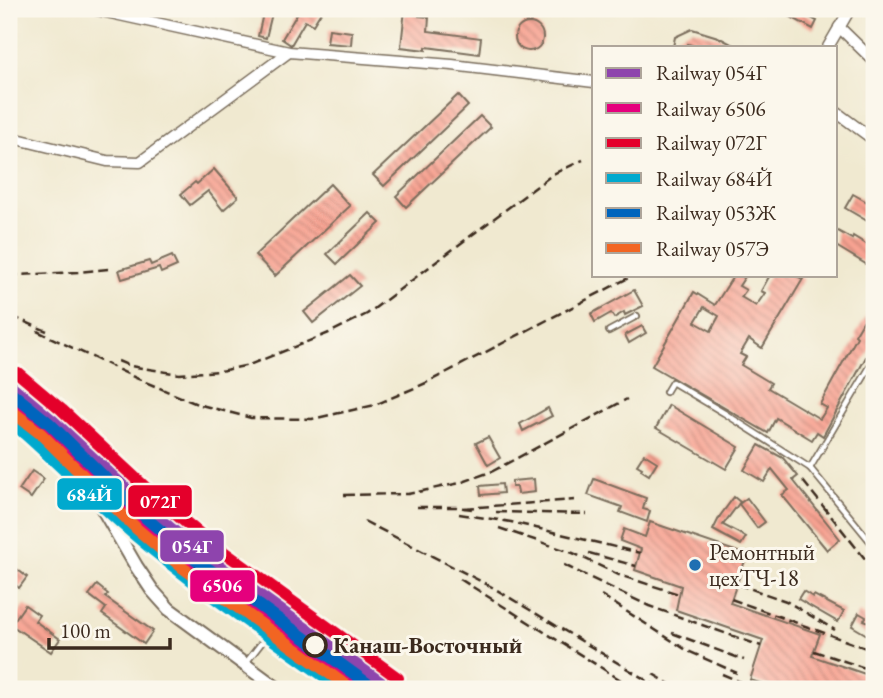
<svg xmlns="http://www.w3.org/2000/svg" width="883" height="698" font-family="'EB Garamond',serif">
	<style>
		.building { fill: url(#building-back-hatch); fill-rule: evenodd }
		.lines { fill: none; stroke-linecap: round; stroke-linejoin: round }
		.service-casing { stroke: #7a6d5c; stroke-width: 8 }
		.minor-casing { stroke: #7a6d5c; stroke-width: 13 }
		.tertiary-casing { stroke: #7a6d5c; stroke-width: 16 }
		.service { stroke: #fff; stroke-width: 4.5 }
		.minor { stroke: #fff; stroke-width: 10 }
		.tertiary { stroke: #fff; stroke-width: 12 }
		.rail { stroke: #3b2a1e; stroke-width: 2.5; stroke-dasharray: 10 5; stroke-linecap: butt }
		.rail-1-casing { stroke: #fbf7ec; stroke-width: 18 }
		.rail-2-casing { stroke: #fbf7ec; stroke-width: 18 }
		.rail-3-casing { stroke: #fbf7ec; stroke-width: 18 }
		.rail-4-casing { stroke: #fbf7ec; stroke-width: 18 }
		.rail-5-casing { stroke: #fbf7ec; stroke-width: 18 }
		.rail-6-casing { stroke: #fbf7ec; stroke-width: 18 }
		.rail-1 { stroke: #8e44ad; stroke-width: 12 }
		.rail-2 { stroke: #e5007d; stroke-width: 12 }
		.rail-3 { stroke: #e4002b; stroke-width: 12 }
		.rail-4 { stroke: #00a9ce; stroke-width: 12 }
		.rail-5 { stroke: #0065bd; stroke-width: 12 }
		.rail-6 { stroke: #f26522; stroke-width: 12 }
		.poi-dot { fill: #1f6fb2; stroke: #fbf7ec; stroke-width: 2.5 }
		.stop-dot { fill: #fbf7ec; stroke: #3b2a1e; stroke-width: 3.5 }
		.labels { text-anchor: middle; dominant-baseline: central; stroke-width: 6; stroke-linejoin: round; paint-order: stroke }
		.poi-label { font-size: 23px; fill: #3b2a1e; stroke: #fbf7ec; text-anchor: start }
		.stop-label { font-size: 23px; font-weight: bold; fill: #3b2a1e; stroke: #fbf7ec; text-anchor: start }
		.line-badge { stroke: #fbf7ec; stroke-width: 2.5 }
		.badge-label { font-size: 19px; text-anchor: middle; font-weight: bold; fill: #fff }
	</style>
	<defs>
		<pattern id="building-back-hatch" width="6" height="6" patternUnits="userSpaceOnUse" patternTransform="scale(1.75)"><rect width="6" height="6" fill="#f8a392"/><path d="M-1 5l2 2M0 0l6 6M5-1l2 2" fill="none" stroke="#ca8577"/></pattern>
	</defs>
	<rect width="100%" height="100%" fill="#fbf7ec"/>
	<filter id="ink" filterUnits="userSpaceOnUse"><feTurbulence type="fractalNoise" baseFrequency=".0143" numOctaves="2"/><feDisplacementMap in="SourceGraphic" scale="14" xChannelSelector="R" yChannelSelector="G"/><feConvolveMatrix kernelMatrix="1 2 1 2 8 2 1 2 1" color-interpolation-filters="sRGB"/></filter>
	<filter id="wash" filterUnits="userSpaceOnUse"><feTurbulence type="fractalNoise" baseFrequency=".00686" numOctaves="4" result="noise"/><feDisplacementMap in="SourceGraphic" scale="28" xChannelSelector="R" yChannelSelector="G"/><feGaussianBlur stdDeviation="1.57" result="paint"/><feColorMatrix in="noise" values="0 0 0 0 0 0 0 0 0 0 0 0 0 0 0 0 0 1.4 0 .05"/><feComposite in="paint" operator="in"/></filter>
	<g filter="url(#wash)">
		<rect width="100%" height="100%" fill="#f0e9d0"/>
		<g id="blocks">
			<g class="building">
				<polygon points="264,9 273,9 266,38 258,36"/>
				<polygon points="300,9 323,9 313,25 305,21 291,45 282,39"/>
				<polygon points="405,9 420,9 419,16 429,17 428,31 481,38 479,54 426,47 426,50 401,47"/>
				<polygon points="776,9 794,9 817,21 813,29"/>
				<circle cx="529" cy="37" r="14"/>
				<polygon points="329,29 352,32 351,45 327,43"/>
				<polygon points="692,29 718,37 737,47 697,47 688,44 687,47 673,47 675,37"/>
				<polygon points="458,95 468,106 384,186 373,175"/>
				<polygon points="480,116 491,127 406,207 396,196"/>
				<polygon points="214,169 238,197 223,210 208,191 190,205 181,194 195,182 197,184"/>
				<polygon points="330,184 350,206 275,276 255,255"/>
				<polygon points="853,194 874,206 874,225 845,208"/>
				<polygon points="370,213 380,223 337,264 327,254"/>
				<polygon points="836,230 852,239 853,236 874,249 874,269 836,246"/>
				<polygon points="172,256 177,266 161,273 159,268 122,279 119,270 149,261 151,265"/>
				<polygon points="350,275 360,286 313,323 304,312"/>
				<path d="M734 275H746L739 286 746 290 741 297 756 306 765 293 761 291 770 275H795L803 279 762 348 749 339 740 354 746 357 741 365 771 383 768 388 820 419 827 408 820 404 857 337 855 335 874 303V336L869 344 872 346 823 436 817 432 812 440 776 418 768 433 652 366 694 292 715 305ZM704 307 719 316 711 331 695 322Z"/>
				<polygon points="634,290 643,306 625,315 624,312 614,318 611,313 595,322 591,314"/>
				<polygon points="642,326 646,333 629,343 625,335"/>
				<polygon points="669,405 739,447 726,469 656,428"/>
				<polygon points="548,408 552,416 523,431 520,424"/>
				<polygon points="488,437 500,458 488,465 476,443"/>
				<polygon points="759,445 783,458 798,476 793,480 840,539 827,550 782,495 789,490 772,469 764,482 744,470"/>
				<polygon points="644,454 657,462 649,475 641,470 642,468 637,465"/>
				<polygon points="32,471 44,479 31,498 19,490"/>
				<polygon points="534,479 535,492 518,494 517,487 512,487 512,481"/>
				<polygon points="594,479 646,498 643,509 650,511 647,522 620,512 622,507 588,495"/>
				<polygon points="502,484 503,493 481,495 480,486"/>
				<polygon points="734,497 740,502 723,525 746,537 741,545 713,530 720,516"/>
				<polygon points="747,498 765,522 757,528 739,504"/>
				<polygon points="650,522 747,555 730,603 820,634 812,656 874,677 874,689 800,689 794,687 793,689 779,689 750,680 763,640 676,610 681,586 635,570 641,549 620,541 624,529 645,537"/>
				<polygon points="9,563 27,577 19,588 9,580"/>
				<polygon points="97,585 108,594 105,597 153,631 144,644 102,614 106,608 89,595"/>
				<polygon points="803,591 813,597 814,595 844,611 838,622 798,599"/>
				<polygon points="25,605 39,615 35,621 60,639 51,652 11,625"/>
				<polygon points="859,613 866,617 864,620 874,624 874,639 852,626"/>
			</g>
		</g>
	</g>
	<g filter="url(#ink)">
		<use href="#blocks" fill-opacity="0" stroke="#7a6d5c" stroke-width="2"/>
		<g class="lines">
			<g class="service-casing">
				<g id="service">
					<polyline points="609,331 637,316"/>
					<polyline points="666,392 672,382 724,413 810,468 874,546"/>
					<polyline points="810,468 874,360"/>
					<polyline points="245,664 266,637"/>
					<polyline points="95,687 98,689"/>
				</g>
			</g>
			<g class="minor-casing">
				<g id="minor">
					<polyline points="92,9 289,52 452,65 594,82"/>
					<polyline points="839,27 874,61"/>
					<polyline points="828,47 850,9"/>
					<polyline points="836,112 874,140"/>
					<polyline points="9,137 107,161 140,162 289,52"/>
				</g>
			</g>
			<g class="tertiary-casing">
				<polyline id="tertiary" points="9,421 48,449 89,490 101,506 136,566 152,590 169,609 278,689"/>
			</g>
			<use href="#service" class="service"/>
			<use href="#minor" class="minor"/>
			<use href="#tertiary" class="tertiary"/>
			<g class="rail">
				<polyline points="9,272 16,275 78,272 109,269"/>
				<polyline points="11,316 47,331"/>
				<polyline points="37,331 136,378 197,404 251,418 312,419 375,405 426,383 634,275"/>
				<polyline points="118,361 130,366 179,374 220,371 249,365 329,333 367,314 553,174 583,160"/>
				<polyline points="803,481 874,570"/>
				<polyline points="344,495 408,494 460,483 493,471 627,399"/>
				<polyline points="417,507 456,507 472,509"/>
				<polyline points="464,508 575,500"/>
				<polyline points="496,512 587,514"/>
				<polyline points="459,514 511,522 640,553"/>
				<polyline points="364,521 492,587 661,689"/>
				<polyline points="499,528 573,553 619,575 679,594"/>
				<polyline points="589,553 636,566"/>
				<polyline points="564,565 649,606 761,646"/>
				<polyline points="460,579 635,689"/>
				<polyline points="737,584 786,601 835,630"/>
				<polyline points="601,595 688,651 737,673"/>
				<polyline points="731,599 874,651"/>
				<polyline points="672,633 744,660"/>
				<polyline points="814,651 874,671"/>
				<polyline points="653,674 678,689"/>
				<polyline points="722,674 757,689"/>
			</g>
			<g class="rail-1-casing">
				<polyline id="rail-1" points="9,384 52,420 152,513 197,550 390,689"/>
			</g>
			<g class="rail-2-casing">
				<polyline id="rail-2" points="9,402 43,431 142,523 188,561 366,689"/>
			</g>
			<g class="rail-3-casing">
				<polyline id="rail-3" points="18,373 62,410 161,502 206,539 398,678"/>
			</g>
			<g class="rail-4-casing">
				<path id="rail-4" d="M9 420C53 457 92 499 136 536 201 591 273 639 342 689"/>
			</g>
			<g class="rail-5-casing">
				<polyline id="rail-5" points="9,391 50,424 147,519 192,557 375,689"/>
			</g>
			<g class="rail-6-casing">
				<polyline id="rail-6" points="9,409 41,434 137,529 183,568 351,689"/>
			</g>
			<use href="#rail-1" class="rail-1"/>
			<use href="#rail-2" class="rail-2"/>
			<use href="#rail-3" class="rail-3"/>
			<use href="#rail-4" class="rail-4"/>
			<use href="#rail-5" class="rail-5"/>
			<use href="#rail-6" class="rail-6"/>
		</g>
	</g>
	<circle class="poi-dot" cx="695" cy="565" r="7"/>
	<circle class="stop-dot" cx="315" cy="645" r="11"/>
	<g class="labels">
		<g class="poi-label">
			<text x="709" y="552">Ремонтный<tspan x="709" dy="26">цехТЧ-18</tspan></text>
		</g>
		<g class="stop-label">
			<text x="333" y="645">Канаш-Восточный</text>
		</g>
	</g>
	<g class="line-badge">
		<rect x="56" y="477" width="67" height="34" rx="7" fill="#00a9ce"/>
		<rect x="127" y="484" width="66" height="34" rx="7" fill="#e4002b"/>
		<rect x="159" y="529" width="66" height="34" rx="7" fill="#8e44ad"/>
		<rect x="189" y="569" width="67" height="34" rx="7" fill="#e5007d"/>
	</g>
	<g class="badge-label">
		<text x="89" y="501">684Й</text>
		<text x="160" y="508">072Г</text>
		<text x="192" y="553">054Г</text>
		<text x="222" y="592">6506</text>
	</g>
	<rect width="883" height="698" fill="none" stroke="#fbf7ec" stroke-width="35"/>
	<rect x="592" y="46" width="245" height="231" fill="#fbf7ec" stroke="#aea59a" stroke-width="2"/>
	<rect x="606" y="68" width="35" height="10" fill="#8e44ad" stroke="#aea59a" stroke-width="2"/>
	<text x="656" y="80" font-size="21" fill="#3b2a1e">Railway 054Г</text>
	<rect x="606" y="103" width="35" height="10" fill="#e5007d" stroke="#aea59a" stroke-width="2"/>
	<text x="656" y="116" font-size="21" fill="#3b2a1e">Railway 6506</text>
	<rect x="606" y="138" width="35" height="10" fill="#e4002b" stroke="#aea59a" stroke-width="2"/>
	<text x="656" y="150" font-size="21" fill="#3b2a1e">Railway 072Г</text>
	<rect x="606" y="173" width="35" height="10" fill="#00a9ce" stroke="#aea59a" stroke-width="2"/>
	<text x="656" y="186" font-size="21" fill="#3b2a1e">Railway 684Й</text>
	<rect x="606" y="208" width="35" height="10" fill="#0065bd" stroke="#aea59a" stroke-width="2"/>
	<text x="656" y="220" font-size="21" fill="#3b2a1e">Railway 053Ж</text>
	<rect x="606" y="243" width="35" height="10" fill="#f26522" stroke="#aea59a" stroke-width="2"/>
	<text x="656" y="256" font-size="21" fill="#3b2a1e">Railway 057Э</text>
	<path d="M49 638v10h121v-10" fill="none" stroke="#3b2a1e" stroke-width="3.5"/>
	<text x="60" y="638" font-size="21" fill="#3b2a1e" stroke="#fbf7ec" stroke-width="5" paint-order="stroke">100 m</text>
</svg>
